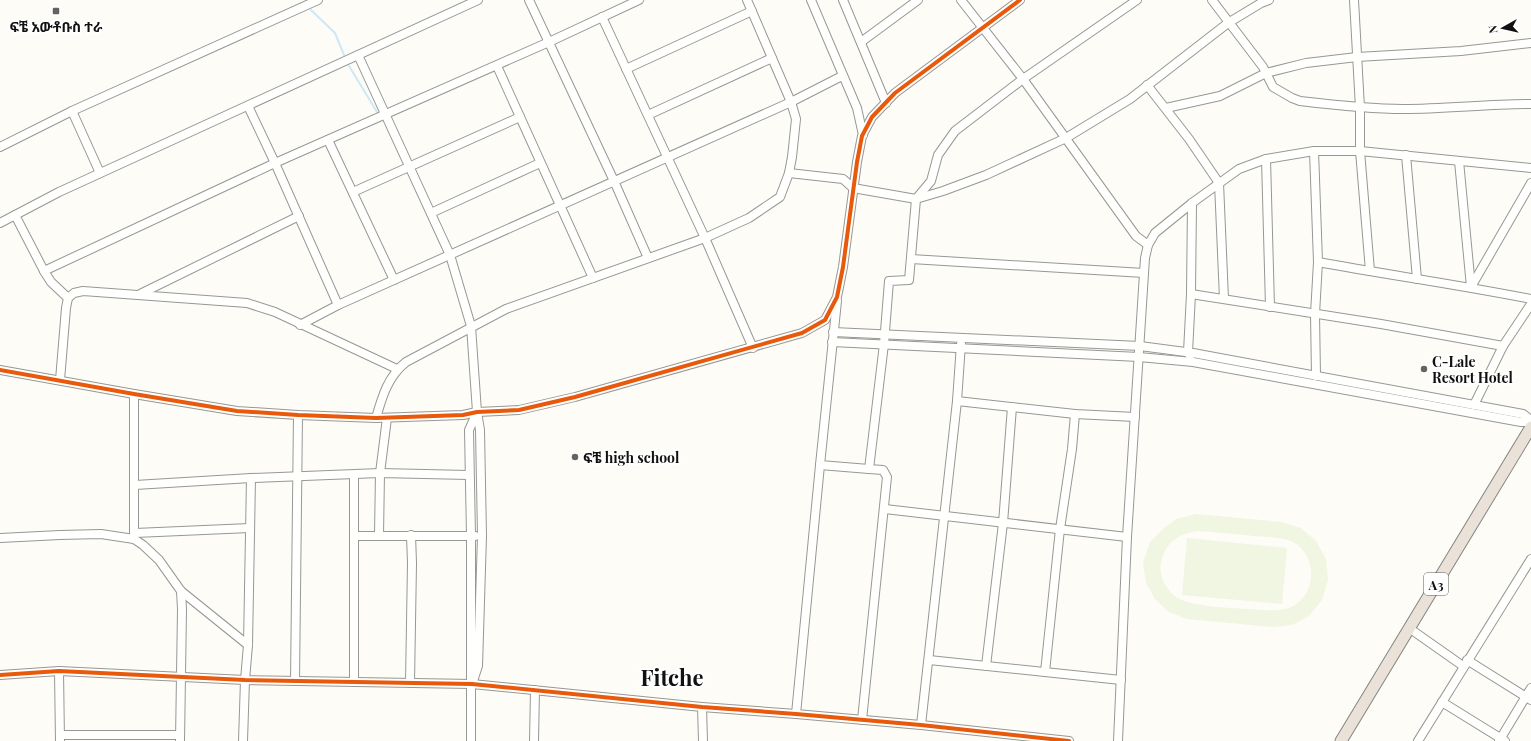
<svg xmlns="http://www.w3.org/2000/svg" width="1531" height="741" font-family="'Playfair Display','Noto Sans Ethiopic',serif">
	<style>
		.pitch { fill: #f0f6e1; fill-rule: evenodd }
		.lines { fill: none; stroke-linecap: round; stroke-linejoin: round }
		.stream { stroke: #cde8f7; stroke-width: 2 }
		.minor-casing { stroke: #979795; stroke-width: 10 }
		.highway-casing { stroke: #858482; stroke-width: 13 }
		.minor { stroke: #fffffe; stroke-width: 8 }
		.highway { stroke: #eae1d8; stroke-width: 11 }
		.cycleway-casing { stroke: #fff; stroke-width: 6 }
		.cycleway { stroke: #e8590c; stroke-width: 4 }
		.poi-dot { fill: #646362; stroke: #fff; stroke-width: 1.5 }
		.labels { text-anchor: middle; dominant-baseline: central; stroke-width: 4; stroke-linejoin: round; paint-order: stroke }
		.shield { fill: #fff; stroke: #585858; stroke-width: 1 }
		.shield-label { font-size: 13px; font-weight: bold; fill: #111 }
		.poi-label { font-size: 14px; font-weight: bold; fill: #111; stroke: #fff; text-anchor: start }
		.town-label { font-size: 22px; font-weight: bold; fill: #111; stroke: #fff }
	</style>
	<rect width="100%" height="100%" fill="#fdfcf7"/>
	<g class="pitch">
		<path d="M1196 514 1282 522 1301 528 1316 541 1326 559 1328 580 1322 600 1309 616 1292 625 1273 627 1187 619 1169 612 1155 599 1146 583 1143 562 1150 542 1162 530 1176 519ZM1197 531C1216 532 1235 534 1254 536 1267 537 1282 537 1293 542 1315 554 1317 587 1299 602 1289 611 1274 611 1262 610 1241 608 1194 608 1178 598 1172 595 1168 589 1164 583 1160 574 1159 565 1163 556 1168 540 1181 534 1197 531Z"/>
		<polygon points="1187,538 1287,548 1282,604 1182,595"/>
	</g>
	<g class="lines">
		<g class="stream">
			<polyline points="311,10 335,33 344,55"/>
			<polyline points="349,66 377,112"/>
		</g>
		<g class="minor-casing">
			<g id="minor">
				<polyline points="529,0 614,181 648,258"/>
				<polyline points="811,0 857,108 863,135"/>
				<polyline points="843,0 886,103"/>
				<polyline points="961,0 1023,79 1136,236 1148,245"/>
				<path d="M1212 0 1263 67 1273 87 1292 98 1300 101C1334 105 1369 109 1403 109 1446 109 1488 104 1531 104"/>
				<polyline points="1354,0 1360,108 1360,151 1370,271"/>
				<polyline points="602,17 705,238 753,348"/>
				<polyline points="861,42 918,0"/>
				<polyline points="358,55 450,255 471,326 477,412 480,430 482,536 478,666 472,684"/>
				<polyline points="497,66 593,278"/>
				<polyline points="626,69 752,11"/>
				<polyline points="1147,85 1189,139 1219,183 1224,299"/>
				<polyline points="248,106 275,163 338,305"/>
				<polyline points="1166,108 1220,96 1266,73 1306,63 1357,57 1461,51 1531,43"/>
				<polyline points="72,111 100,173"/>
				<polyline points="648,115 772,58"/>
				<polyline points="328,140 394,280"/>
				<polyline points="0,147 72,111 318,0"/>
				<polyline points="1314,151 1318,262 1315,314 1316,376"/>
				<polyline points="1406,155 1417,279"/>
				<polyline points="1266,159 1270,307"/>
				<polyline points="1459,161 1471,287"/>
				<polyline points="789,173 843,179 853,188 916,199 943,191 986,175 1066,138 1130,99 1228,23 1261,3 1269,0"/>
				<polyline points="353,192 520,117"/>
				<polyline points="431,213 540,163"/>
				<polyline points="15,215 44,271 51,282 68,298 66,308 60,380"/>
				<polyline points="0,223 59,192 478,0"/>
				<polyline points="911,259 1144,273"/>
				<path d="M1318 262C1389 275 1460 285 1531 299"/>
				<polyline points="44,271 275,163 549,42 639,0"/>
				<polyline points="1471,287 1531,183"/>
				<polyline points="140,294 299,216"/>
				<polyline points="1191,294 1192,203"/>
				<polyline points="68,298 74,293 83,291 247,303 275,312 397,369"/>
				<polyline points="300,325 338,305 791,102 842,76"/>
				<polyline points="833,332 1140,346 1193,353 1523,414 1531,420"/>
				<polyline points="832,342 1139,357 1193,362 1521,422 1531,422"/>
				<polyline points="1190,356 1188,352 1191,294 1381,324 1503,346"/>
				<polyline points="0,370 134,394 237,411 298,415 376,418 463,415 477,412 519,410 575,397 802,333 825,320 837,297 843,267 857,162 862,136 872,117 895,93 1020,0"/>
				<polyline points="957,401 1075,414 1135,417"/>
				<polyline points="1474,405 1503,346 1531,304"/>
				<path d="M376 418C382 397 388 376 406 362L506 309 705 238 749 218 780 197 789 173 792 157 796 119 791 102 747 0"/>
				<polyline points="820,465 869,469"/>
				<polyline points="135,485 251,478 380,473 469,475"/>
				<polyline points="885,509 1127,537"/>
				<polyline points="135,533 250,528"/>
				<polyline points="379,535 380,473 387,418"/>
				<polyline points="355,536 475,536"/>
				<polyline points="0,538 60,535 101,534 134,539 143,545 159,560 181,591 248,645"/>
				<polyline points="134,539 134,394"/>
				<polyline points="1409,628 1463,666"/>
				<polyline points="929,660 1121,680"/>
				<polyline points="1467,660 1531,700"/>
				<polyline points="986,666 1003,523 1012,407"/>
				<polyline points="59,671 60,741"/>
				<polyline points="1045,672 1060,529 1072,449 1075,414"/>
				<polyline points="0,675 59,671 245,680 472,684 702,707 796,714 921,725 1069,741"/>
				<polyline points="295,681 298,415"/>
				<polyline points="354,682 354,475"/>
				<polyline points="410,683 412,563 411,535"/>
				<polyline points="1442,702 1505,741"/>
				<polyline points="702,707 703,741"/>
				<polyline points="796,714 820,465 837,301"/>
				<polyline points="862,720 887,477 883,470 869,469 884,344 889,281 909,280 916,199 931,181 938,155 955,131 1023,79 1137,0"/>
				<polyline points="921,725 957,401 961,344"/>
				<polyline points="60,735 180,735"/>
				<polyline points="180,741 182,609 181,591"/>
				<polyline points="243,741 245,680 248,645 251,478"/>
				<polyline points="471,741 471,536 469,430 477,412"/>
				<polyline points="534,741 535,690"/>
				<polyline points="1118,741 1127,537 1145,258 1148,245 1155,233 1192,203 1239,169 1266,159 1314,151 1360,151 1531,168"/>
				<polyline points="1418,741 1531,559"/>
				<polyline points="1499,741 1531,688"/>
			</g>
		</g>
		<g class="highway-casing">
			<polyline id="highway" points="1341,741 1531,427"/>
		</g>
		<use href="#minor" class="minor"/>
		<use href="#highway" class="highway"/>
		<g class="cycleway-casing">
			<g id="cycleway">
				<polyline points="0,370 134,394 237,411 298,415 376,418 463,415 477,412 519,410 575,397 802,333 825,320 837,297 843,267 857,162 862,136 872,117 895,93 1020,0"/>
				<polyline points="0,675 59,671 245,680 472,684 702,707 796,714 921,725 1069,741"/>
			</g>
		</g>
		<use href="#cycleway" class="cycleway"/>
	</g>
	<g class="poi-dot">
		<rect x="52" y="7" width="8" height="8" rx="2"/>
		<circle cx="1424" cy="369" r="4"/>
		<circle cx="575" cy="457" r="4"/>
	</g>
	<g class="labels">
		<rect class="shield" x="1424" y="573" width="24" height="22" rx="3"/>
		<g class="shield-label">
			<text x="1436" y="584">A3</text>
		</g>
		<g class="poi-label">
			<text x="56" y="26" text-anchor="middle">ፍቼ አውቶቡስ ተራ</text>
			<text x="1432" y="361">C-Lale<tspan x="1432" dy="16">Resort Hotel</tspan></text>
			<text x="583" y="457">ፍቼ high school</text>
		</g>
		<g class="town-label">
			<text x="672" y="677">Fitche</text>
		</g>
	</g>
	<g transform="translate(1503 28) rotate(262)" stroke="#ffffff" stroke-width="3" paint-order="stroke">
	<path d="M0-3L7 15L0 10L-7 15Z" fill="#111111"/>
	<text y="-6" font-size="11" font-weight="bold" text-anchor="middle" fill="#111111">N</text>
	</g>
</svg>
